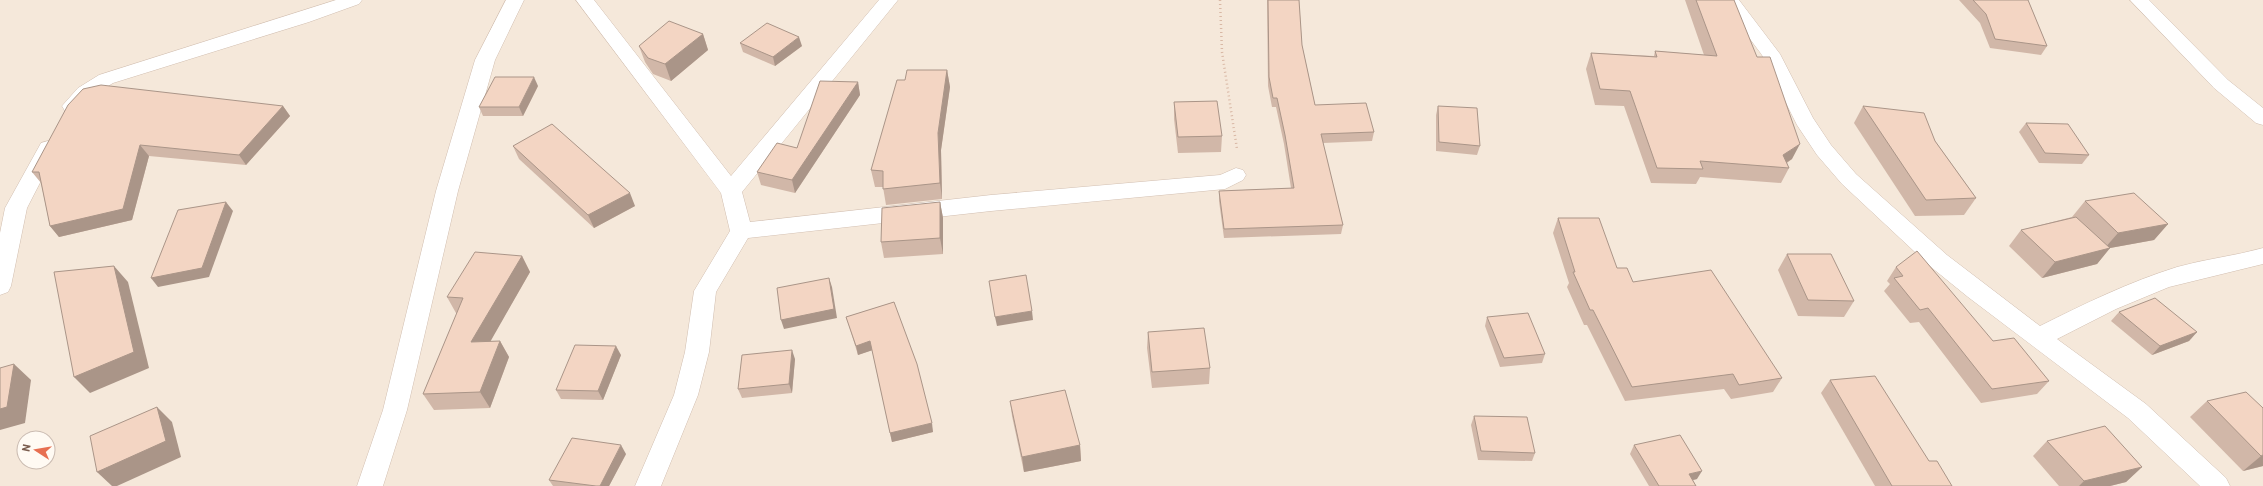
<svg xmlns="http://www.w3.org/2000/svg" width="2263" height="486" font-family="Barlow,sans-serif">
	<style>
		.residential { fill: #f5e8da; fill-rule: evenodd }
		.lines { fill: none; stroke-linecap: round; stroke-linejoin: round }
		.street-casing { stroke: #d1beb0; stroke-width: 1 }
		.path { stroke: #d9b8a5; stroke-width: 2.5; stroke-dasharray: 1 3; stroke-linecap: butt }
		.street { fill: #fff; fill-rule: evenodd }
		.wall { fill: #d1b7a8 }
		.shaded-wall { fill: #aa9588 }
		.building { fill: #f3d5c3; stroke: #aa9588 }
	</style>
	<rect width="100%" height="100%" fill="#fdf6ec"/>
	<path class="residential" d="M0 0H2263V486H0ZM24 438H48V462H24Z"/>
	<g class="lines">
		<g class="street-casing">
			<g id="street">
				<polygon points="336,0 362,0 359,4 309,22 113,83 92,96 79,111 72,112 65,111 62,106 78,88 99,75"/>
				<polygon points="506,0 524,0 495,60 458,191 407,410 383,486 357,486 383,410 436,191 475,60"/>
				<polygon points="576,0 594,0 731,176 879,0 898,0 742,192 750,222 991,195 1220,175 1236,168 1243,170 1246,175 1243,180 1225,189 991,211 748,238 716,292 709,352 698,395 661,486 635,486 674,395 685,352 694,291 730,231 721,193"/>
				<path d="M1721 0H1739L1780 54 1813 118 1831 145 1856 174 1947 255 2040 326C2084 304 2129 282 2177 267 2205 259 2235 256 2263 248V264L2169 287 2116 309 2057 339 2146 404 2226 478 2230 486H2200L2128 418 1968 297 1931 267 1842 184 1817 155 1797 125 1762 55Z"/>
				<polygon points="2130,0 2149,0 2228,80 2263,108 2263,125 2256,123 2214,88"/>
				<polygon points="48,141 55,143 58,148 27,208 11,286 8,292 0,295 0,233 5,208 41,143"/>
			</g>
		</g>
		<polyline class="path" points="1220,0 1222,52 1237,149"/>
		<use href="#street" class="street"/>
	</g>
	<g class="wall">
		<polygon points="1267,0 1299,0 1302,45 1315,105 1374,132 1372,141 1323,143 1343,225 1341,234 1224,238 1219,201 1219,191 1291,188 1284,144 1276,107 1272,107 1268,86"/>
		<polygon points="1685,0 1734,0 1792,159 1787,163 1789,168 1781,183 1700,177 1696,184 1651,183 1624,106 1595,105 1586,69 1591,53 1654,56 1655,51 1704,55"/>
		<polygon points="1959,0 2028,0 2047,46 2041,55 1990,48 1980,23"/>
		<polygon points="703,34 708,50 671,81 653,74 645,62 639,46"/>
		<polygon points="740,43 802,46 775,66 743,52"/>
		<polygon points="947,70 950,87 941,150 942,199 886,205 883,187 875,187 871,170 905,80"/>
		<polygon points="858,82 860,95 795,193 761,185 757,172 797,148"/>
		<polygon points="538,86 523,116 483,116 479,107"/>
		<polygon points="1174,102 1222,136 1221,152 1178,153 1174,119"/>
		<polygon points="283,106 290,116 246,165 149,156 132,220 59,237 50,226 41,183 32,172"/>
		<polygon points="1438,106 1480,146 1477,155 1436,151 1436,115"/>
		<polygon points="1863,106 1935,141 1976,198 1964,215 1915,216 1854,123"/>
		<polygon points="2026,123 2089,155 2082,164 2039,163 2019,132"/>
		<polygon points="513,146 635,206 594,228 519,159"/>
		<polygon points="2085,201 2168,224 2154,240 2110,248 2097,264 2042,278 2009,246 2021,230 2072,217"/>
		<polygon points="940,202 943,218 943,254 884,258 881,242"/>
		<polygon points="1558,218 1617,268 1633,282 1782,378 1773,392 1731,399 1724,389 1625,401 1587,325 1584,325 1567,287 1569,283 1553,233"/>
		<polygon points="1787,254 1854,301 1844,317 1798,316 1778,270"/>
		<polygon points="522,256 530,272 490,341 500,341 509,357 490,408 434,410 423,394 457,313 456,313 447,297"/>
		<polygon points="1896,267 1993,341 2049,381 2037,394 1981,403 1919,322 1910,323 1884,291 1890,284 1887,281"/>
		<polygon points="894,302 933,432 892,442 872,350 858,355 849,326 846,317"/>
		<polygon points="2119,312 2197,332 2189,341 2152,355 2111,321"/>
		<polygon points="1487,317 1545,354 1542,363 1500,367 1485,326"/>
		<polygon points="1148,332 1210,368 1209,384 1152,388 1147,348"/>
		<polygon points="621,355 603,400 561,399 556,390"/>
		<polygon points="795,359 792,393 742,398 738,389"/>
		<polygon points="1830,380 1929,461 1952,486 1875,486 1821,393"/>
		<polygon points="1010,401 1080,445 1081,461 1024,472 1012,416"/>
		<polygon points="2207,401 2263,408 2263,466 2243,471 2190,417"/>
		<polygon points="1474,416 1535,453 1532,461 1478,460 1471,425"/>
		<polygon points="2047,441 2142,467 2126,482 2110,486 2059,486 2033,456"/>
		<polygon points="1634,445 1697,479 1693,480 1696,486 1649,486 1630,454"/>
		<polygon points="626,454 609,486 553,486 549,480"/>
	</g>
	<g class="shaded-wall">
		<polygon points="703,34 708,50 671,81 665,64"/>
		<polygon points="799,37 802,46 775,66 773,57"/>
		<polygon points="947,70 950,87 941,150 942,199 940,183 938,133"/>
		<polygon points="534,77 538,86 523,116 519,107"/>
		<polygon points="858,82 860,95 795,193 792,180"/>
		<polygon points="283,106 290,116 246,165 239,155"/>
		<polygon points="1800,144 1792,159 1779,167 1783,155"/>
		<polygon points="140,145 149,156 132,220 59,237 50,226"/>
		<polygon points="630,193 635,206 594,228 588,215"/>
		<polygon points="226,202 233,211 209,277 158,287 151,278"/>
		<polygon points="940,202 943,218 943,254 940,238"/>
		<polygon points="2168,224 2154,240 2110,248 2097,264 2042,278 2055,262 2104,249 2118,233"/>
		<polygon points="522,256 530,272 481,358 471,342"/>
		<polygon points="114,266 128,282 149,368 90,393 74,377"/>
		<polygon points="829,278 832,287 837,318 784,329 781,320"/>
		<polygon points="1032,311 1033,320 997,326 995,317"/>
		<polygon points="2197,332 2189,341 2152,355 2160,346"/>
		<polygon points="500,341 509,357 490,408 480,392"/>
		<polygon points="870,341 873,350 858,355 856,346"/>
		<polygon points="616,346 621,355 603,400 598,391"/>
		<polygon points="792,350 795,359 792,393 789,384"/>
		<polygon points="14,364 31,380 25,423 0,430 0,409"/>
		<polygon points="157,407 172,422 181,457 117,486 112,486 97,472"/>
		<polygon points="932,423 933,432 892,442 890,433"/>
		<polygon points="621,445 626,454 609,486 600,486"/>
		<polygon points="1080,445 1081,461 1024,472 1022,457"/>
		<polygon points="2263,455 2263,466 2243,471 2261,456"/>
		<polygon points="2142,467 2126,482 2110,486 2079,486 2084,481"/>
		<polygon points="1702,471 1697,479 1684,482 1689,474"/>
	</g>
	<g class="building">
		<polygon points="1268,0 1299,0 1302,45 1315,105 1366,103 1374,132 1321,134 1343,225 1224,229 1219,191 1294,188 1285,135 1277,98 1273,98 1269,77"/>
		<polygon points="1696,0 1734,0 1757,57 1770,57 1800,144 1783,155 1789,168 1700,161 1703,169 1657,168 1630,91 1600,89 1591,53 1657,57 1655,51 1717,56"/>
		<polygon points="1973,0 2028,0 2047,46 1995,39 1986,14"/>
		<polygon points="669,21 703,34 665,64 648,58 639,46"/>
		<polygon points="767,23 799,37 773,57 740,43"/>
		<polygon points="907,70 947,70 938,133 940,183 883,189 883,171 871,170 897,80 905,80"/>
		<polygon points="495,77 534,77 519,107 479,107"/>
		<polygon points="820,81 858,82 792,180 757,172 777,143 797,148"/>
		<polygon points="101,85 283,106 239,155 140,145 123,209 50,226 39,172 32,172 68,105 83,89"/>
		<polygon points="1217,101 1222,136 1178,137 1174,102"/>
		<polygon points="1438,106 1477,108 1480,146 1439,142"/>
		<polygon points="1863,106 1924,113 1935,141 1976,198 1926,200"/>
		<polygon points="2026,123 2068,124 2089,155 2045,153"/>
		<polygon points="552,124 630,193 588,215 513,146"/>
		<polygon points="2134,193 2168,224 2118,233 2085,201"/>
		<polygon points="226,202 202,268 151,278 178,210"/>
		<polygon points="940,202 940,238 881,242 882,208"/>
		<polygon points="2076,217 2110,248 2055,262 2021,230"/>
		<polygon points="1558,218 1599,218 1617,268 1627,268 1633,282 1711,270 1782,378 1739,385 1733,374 1632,387 1593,310 1590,310 1573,272 1575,272"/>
		<polygon points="1917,251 1993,341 2014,338 2049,381 1992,389 1928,308 1920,310 1894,278 1903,276 1896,267"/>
		<polygon points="475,252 522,256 471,342 500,341 480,392 423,394 463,298 447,297"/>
		<polygon points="1787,254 1831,254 1854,301 1808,300"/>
		<polygon points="114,266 134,352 74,377 54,272"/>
		<polygon points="1026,275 1032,311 995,317 989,281"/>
		<polygon points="829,278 834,309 781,320 777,288"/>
		<polygon points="2155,298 2197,332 2160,346 2119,312"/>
		<polygon points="894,302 917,364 932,423 890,433 870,341 856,346 846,317"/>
		<polygon points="1528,313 1545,354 1504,358 1487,317"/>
		<polygon points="1204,328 1210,368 1152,372 1148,332"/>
		<polygon points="575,345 616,346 598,391 556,390"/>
		<polygon points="792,350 789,384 738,389 742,355"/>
		<polygon points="14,364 7,407 0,409 0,368"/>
		<polygon points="1875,376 1929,461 1937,461 1952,486 1892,486 1830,380"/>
		<polygon points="1065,390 1080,445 1022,457 1010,401"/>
		<polygon points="2246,392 2263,408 2263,455 2261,456 2207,401"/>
		<polygon points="157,407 166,441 97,472 90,436"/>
		<polygon points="1474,416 1527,417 1535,453 1481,451"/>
		<polygon points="2105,426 2142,467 2084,481 2047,441"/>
		<polygon points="1680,435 1702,471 1689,474 1696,486 1659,486 1634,445"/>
		<polygon points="572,438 621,445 600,486 596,486 549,480"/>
	</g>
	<g transform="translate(36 450) rotate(282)"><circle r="19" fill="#fffaf3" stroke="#cabbb1"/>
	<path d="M0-3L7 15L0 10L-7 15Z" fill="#e76f51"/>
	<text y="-6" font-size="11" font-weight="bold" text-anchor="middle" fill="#7a5c4d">N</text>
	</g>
</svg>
